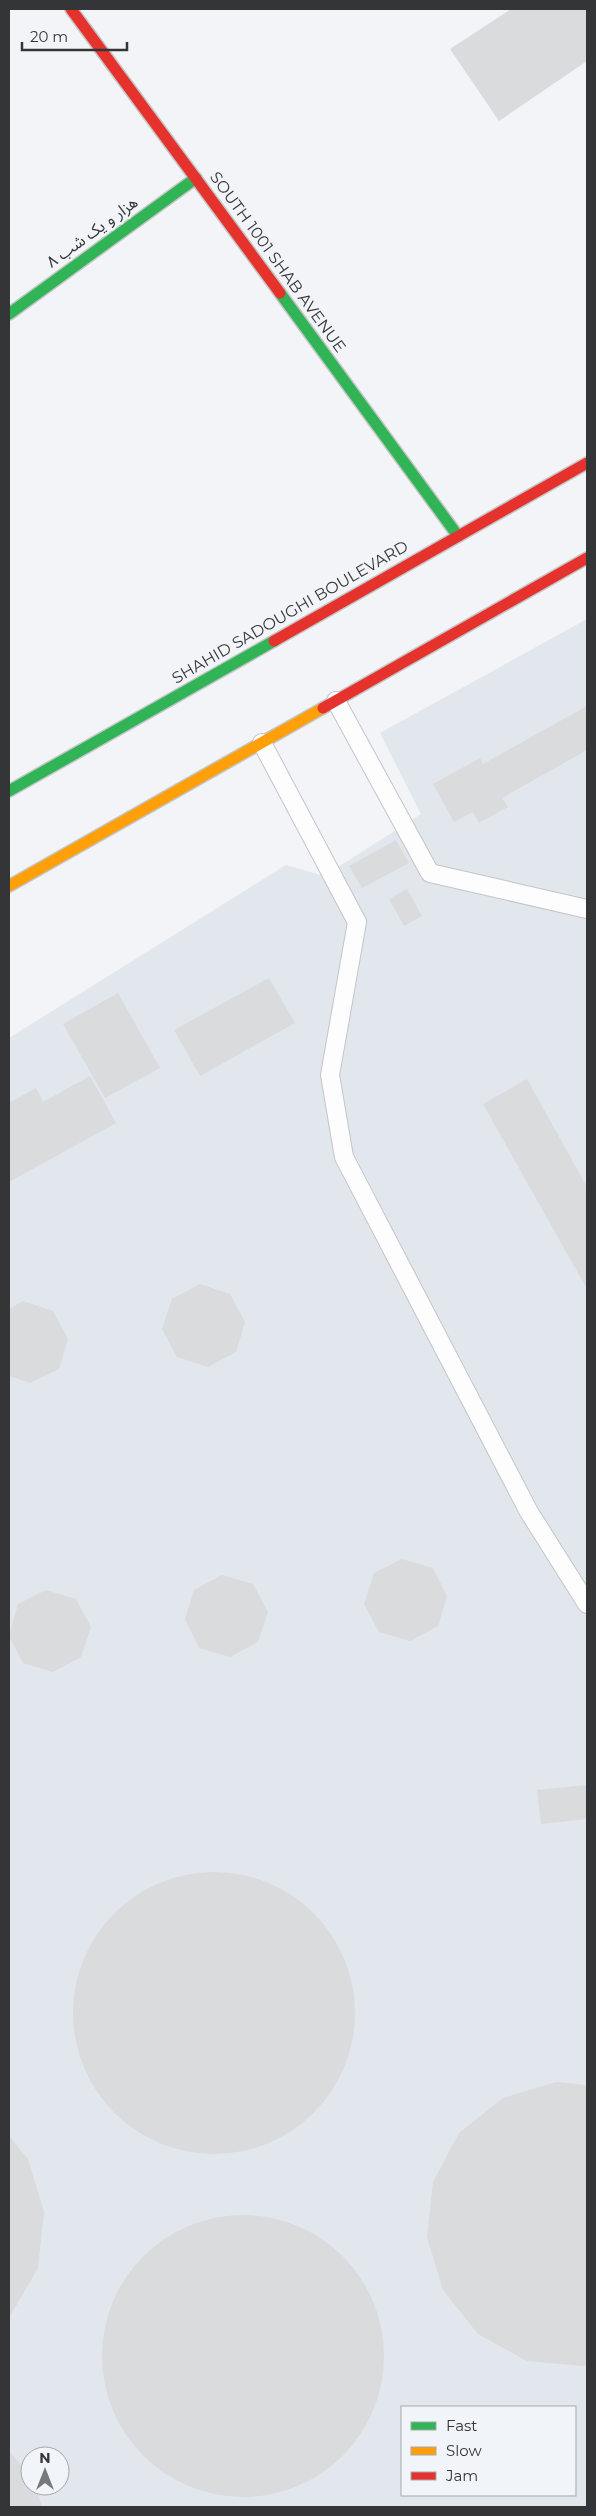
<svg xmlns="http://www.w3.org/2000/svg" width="596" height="2516" font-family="Montserrat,'Noto Sans Arabic',sans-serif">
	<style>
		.built { fill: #e2e7ed; fill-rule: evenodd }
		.building { fill: #d9dbdd }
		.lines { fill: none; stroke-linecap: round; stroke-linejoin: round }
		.lane-casing { stroke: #c3c5c7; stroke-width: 20 }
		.fast-casing { stroke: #c3c5c7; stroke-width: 14 }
		.slow-casing { stroke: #c3c5c7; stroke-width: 14 }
		.jam-casing { stroke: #c3c5c7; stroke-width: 14 }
		.lane { stroke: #fdfdfe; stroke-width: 18 }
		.fast { stroke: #30b455; stroke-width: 11 }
		.slow { stroke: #ff9f0a; stroke-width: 11 }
		.jam { stroke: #e5322d; stroke-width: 11 }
		.labels { text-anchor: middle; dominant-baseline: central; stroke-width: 4.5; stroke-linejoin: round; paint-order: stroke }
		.street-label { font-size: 16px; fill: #343537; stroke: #f1f4f8 }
	</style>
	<rect width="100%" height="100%" fill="#f2f4f7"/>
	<path class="built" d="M587 619V2506L9 2507V1038L286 865 324 876 421 814 380 733ZM402 2407H575V2495H402ZM30 2456H60V2486H30Z"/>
	<g class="building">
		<polygon points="511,9 587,9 587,61 499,121 450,49"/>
		<polygon points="587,706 587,750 502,798 508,807 479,823 473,812 454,822 433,784 480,758 483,764"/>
		<polygon points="396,840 409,863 362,888 349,866"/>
		<polygon points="407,889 422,916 404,926 389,899"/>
		<polygon points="269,978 295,1023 200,1076 174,1030"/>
		<polygon points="118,993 160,1068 105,1098 63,1024"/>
		<polygon points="90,1076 116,1123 9,1182 9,1103 36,1088 43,1102"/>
		<polygon points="527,1079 587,1187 587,1289 483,1104"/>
		<polygon points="200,1284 230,1294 245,1322 236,1352 208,1367 177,1357 162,1329 172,1299"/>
		<polygon points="23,1301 53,1311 68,1339 59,1369 30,1383 9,1376 9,1309"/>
		<polygon points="402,1559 433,1568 447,1596 438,1626 410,1641 379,1632 364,1604 374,1573"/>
		<polygon points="222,1575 253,1584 268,1612 258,1642 230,1657 199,1648 185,1619 194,1590"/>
		<polygon points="46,1590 76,1599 91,1627 81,1657 53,1672 23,1663 9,1636 18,1604"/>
		<polygon points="587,1785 587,1819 541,1824 537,1790"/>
		<circle cx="214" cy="2013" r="141"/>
		<polygon points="556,2082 587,2085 587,2365 583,2366 527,2361 478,2334 443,2290 427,2237 433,2182 459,2133 503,2098"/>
		<polygon points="9,2136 28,2159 44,2212 38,2268 9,2318"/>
		<circle cx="243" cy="2356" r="141"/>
		<polygon points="9,2451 30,2476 30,2486 35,2486 42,2507 9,2507"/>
	</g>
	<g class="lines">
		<g class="lane-casing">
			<g id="lane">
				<polyline points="336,701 430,873 587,909"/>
				<polyline points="262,743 357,922 330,1075 344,1157 529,1512 587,1604"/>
			</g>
		</g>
		<g class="fast-casing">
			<g id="fast">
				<polyline points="280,293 458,536"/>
				<polyline points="9,314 196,178"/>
				<polyline points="9,791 274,641"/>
			</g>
		</g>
		<g class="slow-casing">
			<polyline id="slow" points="9,886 323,708"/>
		</g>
		<g class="jam-casing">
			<g id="jam">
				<polyline points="71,9 280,293"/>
				<polyline points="274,641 587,463"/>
				<polyline points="323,708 587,558"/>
			</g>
		</g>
		<use href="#lane" class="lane"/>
		<use href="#fast" class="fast"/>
		<use href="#slow" class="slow"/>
		<use href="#jam" class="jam"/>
	</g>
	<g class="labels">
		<g class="street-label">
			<text transform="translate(92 232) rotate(-36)">هزار و یک شب ۸</text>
			<text transform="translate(278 262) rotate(54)">SOUTH 1001 SHAB AVENUE</text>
			<text transform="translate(290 612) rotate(-30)">SHAHID SADOUGHI BOULEVARD</text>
		</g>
	</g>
	<rect width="596" height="2516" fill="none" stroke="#343537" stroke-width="20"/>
	<rect x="401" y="2406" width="175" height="90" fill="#f1f4f8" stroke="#a5a8ab"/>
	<rect x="411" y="2422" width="25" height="8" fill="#30b455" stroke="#a5a8ab"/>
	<text x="446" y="2431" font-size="15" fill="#343537">Fast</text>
	<rect x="411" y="2447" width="25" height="8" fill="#ff9f0a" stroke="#a5a8ab"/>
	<text x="446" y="2456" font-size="15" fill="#343537">Slow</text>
	<rect x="411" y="2472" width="25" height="8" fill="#e5322d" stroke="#a5a8ab"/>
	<text x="446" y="2481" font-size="15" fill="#343537">Jam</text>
	<g transform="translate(45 2471)"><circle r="24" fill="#f1f4f8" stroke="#a5a8ab"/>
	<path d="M0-4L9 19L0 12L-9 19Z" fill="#76787a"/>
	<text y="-8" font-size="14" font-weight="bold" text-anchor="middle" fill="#343537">N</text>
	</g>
	<path d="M22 42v8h105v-8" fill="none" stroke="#343537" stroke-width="2.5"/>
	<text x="30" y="42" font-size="15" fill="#343537" stroke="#f1f4f8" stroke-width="4" paint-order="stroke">20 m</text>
</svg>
